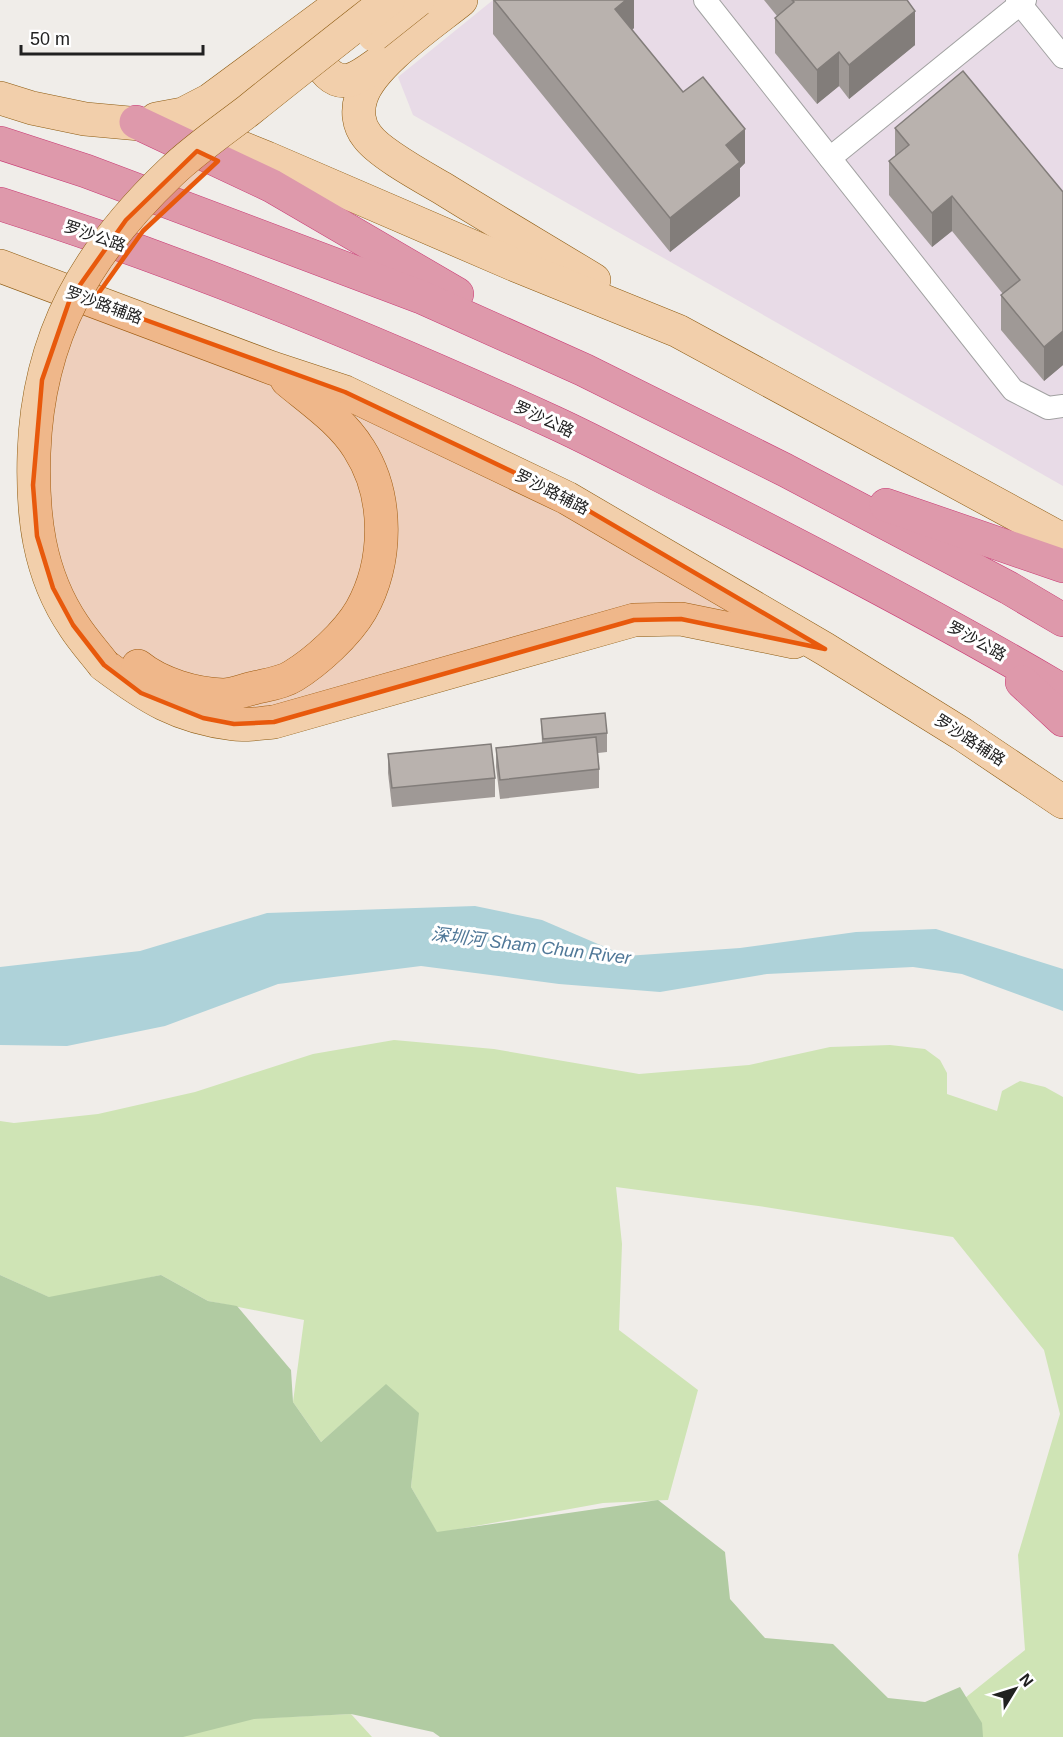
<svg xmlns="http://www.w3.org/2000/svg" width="1063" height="1737" font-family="Helvetica,'Noto Sans SC',sans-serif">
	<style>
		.industrial { fill: #e8dbe7 }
		.grass { fill: #cfe4b5 }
		.forest { fill: #b1cba2 }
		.water { fill: #aed2d9 }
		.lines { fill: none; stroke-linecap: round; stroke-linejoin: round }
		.street-casing { stroke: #a2a2a2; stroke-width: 24 }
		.primary-casing { stroke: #8d5b11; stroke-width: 34 }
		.highway-casing { stroke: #c93b75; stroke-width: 34 }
		.street { stroke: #fff; stroke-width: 22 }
		.primary { stroke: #f2cfab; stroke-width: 33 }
		.highway { stroke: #de99ab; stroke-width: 33 }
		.primary-bridge-casing { stroke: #8d5b11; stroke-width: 34; stroke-linecap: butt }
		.primary-bridge { stroke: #f2cfab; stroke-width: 33 }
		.wall { fill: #9f9996 }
		.shaded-wall { fill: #827d7a }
		.building { fill: #b9b2ae; stroke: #827d7a; stroke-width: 1.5 }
		.marked { fill: #e8590c; fill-opacity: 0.2; stroke: #e8590c; stroke-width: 4.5; stroke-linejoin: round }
		.labels { text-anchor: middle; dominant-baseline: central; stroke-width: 6; stroke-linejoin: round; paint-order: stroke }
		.street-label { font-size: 16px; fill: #212121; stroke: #fff }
		.water-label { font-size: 18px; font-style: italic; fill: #507898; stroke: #fff }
	</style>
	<rect width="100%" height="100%" fill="#f0ede9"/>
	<polygon class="industrial" points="493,0 1063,0 1063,486 413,115 398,77"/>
	<g class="grass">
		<polygon points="394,1040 494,1049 639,1074 749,1065 830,1047 890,1045 925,1049 940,1060 947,1073 947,1094 997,1111 1002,1091 1020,1081 1045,1087 1063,1097 1063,1737 966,1737 965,1698 1025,1650 1018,1555 1060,1414 1044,1350 953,1237 765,1207 616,1187 622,1244 619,1330 698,1390 668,1500 603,1503 437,1533 411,1487 418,1413 386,1385 321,1442 293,1402 304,1320 208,1301 161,1275 53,1299 0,1275 0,1121 14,1123 98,1114 195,1092 313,1054"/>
		<polygon points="351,1714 372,1737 177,1737 244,1719"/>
	</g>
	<polygon class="forest" points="0,1275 49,1297 161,1275 208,1301 237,1306 291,1370 293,1402 321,1442 386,1384 419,1413 411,1487 437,1532 658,1500 725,1552 730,1599 765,1638 833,1644 888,1698 925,1702 960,1687 982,1723 983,1737 440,1737 433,1732 351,1714 254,1719 183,1737 0,1737"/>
	<polygon class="water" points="475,906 542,920 626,956 740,948 856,932 936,929 1063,969 1063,1011 962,974 913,967 767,974 660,992 559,984 421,966 278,984 165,1026 67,1046 0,1045 0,967 140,951 267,913"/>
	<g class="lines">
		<g class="street-casing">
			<g id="street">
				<polyline points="705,0 1013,390 1048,408 1063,406"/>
				<polyline points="1017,0 1063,57"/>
				<polyline points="830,158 1025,0"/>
			</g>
		</g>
		<g class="primary-casing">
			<g id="primary">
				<path d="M461 0C434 22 371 64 361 98 357 110 358 125 367 136 379 153 423 177 442 188 492 219 543 249 594 280"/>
				<path d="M318 32 311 45C317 60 329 85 350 80 361 77 374 66 383 60"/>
				<polyline points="0,98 32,108 85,119 195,129 267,158 515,265 678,331 1063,540"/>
				<polyline points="156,119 183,114 210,100 345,0"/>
				<polyline points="0,266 272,368 345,392 567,498 825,649 962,734 1063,802"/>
				<path d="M104 665C148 698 178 717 233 724 246 726 261 723 274 722L634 620 681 619 794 642"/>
				<path d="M138 666C160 684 195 694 223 695 232 695 244 690 254 688 266 685 282 683 293 676 316 662 347 634 361 610 388 562 389 496 359 449 342 421 312 401 287 380"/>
			</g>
		</g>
		<g class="highway-casing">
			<g id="highway">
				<polyline points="136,122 272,186 457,294"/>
				<polyline points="0,143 86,171 421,297 584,370 785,470 1009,588 1063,620"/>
				<path d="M0 204C189 264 373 340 553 422 601 444 648 470 695 493 820 556 943 620 1063 691"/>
				<polyline points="886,505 1063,566"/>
				<polyline points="1022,682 1063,720"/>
			</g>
		</g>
		<use href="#street" class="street"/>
		<use href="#primary" class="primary"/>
		<use href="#highway" class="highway"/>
		<g class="primary-bridge-casing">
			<g id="primary-bridge">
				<polyline points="374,35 418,0"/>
				<path d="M104 665C94 652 83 640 74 626 38 573 32 514 34 453 38 335 87 252 171 172 195 149 223 130 249 110 295 73 341 37 388 0"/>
			</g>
		</g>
		<use href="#primary-bridge" class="primary-bridge"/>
	</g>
	<g class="wall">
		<polygon points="493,0 634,0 634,28 632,30 683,92 745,163 740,168 740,196 670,252 493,34"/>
		<polygon points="764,0 907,0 915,45 849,99 839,86 817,104 775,53 775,18 777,16"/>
		<polygon points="895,128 1063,192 1063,365 1044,381 1001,330 1001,295 1003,294 952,231 932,247 889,195 889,161 895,156"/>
		<polygon points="541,719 607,733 607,752 598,753 599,769 599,788 500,799 496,767 496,748 542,743"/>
		<polygon points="388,754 495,778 495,797 392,807 388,773"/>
	</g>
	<g class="shaded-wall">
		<polygon points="626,0 634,0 634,28 615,43 615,9"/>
		<polygon points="915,11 915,45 849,99 849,65"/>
		<polygon points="839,52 839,86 817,104 817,70"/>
		<polygon points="745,129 745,163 740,168 740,196 670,252 670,218 726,145"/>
		<polygon points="952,196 952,231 932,247 932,213"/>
		<polygon points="1063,331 1063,365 1044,381 1044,347"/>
	</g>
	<g class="building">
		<polygon points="494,0 626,0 615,9 683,92 703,77 745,129 726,145 740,162 670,218"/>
		<polygon points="792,0 907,0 915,11 849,65 839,52 817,70 775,18 794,2"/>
		<polygon points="963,71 1063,192 1063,331 1044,347 1001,295 1020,280 952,196 932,213 889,161 909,145 895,128"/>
		<polygon points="605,713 607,733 543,739 541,719"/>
		<polygon points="596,737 599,769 500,780 496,748"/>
		<polygon points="491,744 495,778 392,788 388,754"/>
	</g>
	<path class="marked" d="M197 151 218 161 143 231 93 301 345 392 461 447 567 498 825 649 681 619 634 620 274 722 234 724 203 718 141 693 104 665 73 625 53 588 37 536 33 485 42 380 70 299 126 220Z"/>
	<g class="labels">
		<g class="street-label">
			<text transform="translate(95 236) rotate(19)">罗沙公路</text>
			<text transform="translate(104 305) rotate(20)">罗沙路辅路</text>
			<text transform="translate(544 419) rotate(25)">罗沙公路</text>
			<text transform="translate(552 492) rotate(27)">罗沙路辅路</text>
			<text transform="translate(977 641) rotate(29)">罗沙公路</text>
			<text transform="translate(970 740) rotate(33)">罗沙路辅路</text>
		</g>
		<g class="water-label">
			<text transform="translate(531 946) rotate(7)">深圳河 Sham Chun River</text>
		</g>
	</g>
	<g transform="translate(1015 1689) rotate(52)" stroke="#ffffff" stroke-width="4.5" paint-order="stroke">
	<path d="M0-4.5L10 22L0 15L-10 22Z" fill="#212121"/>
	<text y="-9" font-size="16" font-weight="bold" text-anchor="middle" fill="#212121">N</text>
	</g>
	<path d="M21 45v9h182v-9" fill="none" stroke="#212121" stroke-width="3"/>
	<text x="30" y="45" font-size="18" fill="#212121" stroke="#ffffff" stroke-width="4.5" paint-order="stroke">50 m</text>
</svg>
